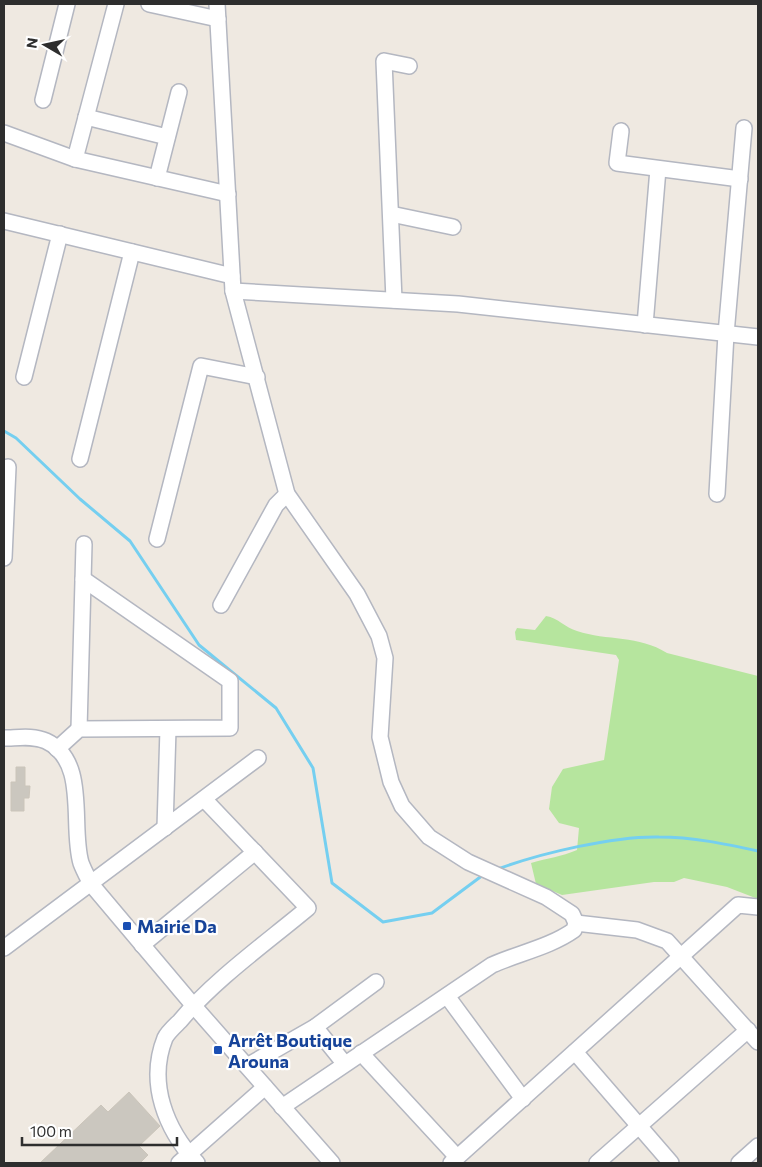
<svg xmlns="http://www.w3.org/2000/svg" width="762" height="1167" font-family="Commissioner,sans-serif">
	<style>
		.green { fill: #b6e59e }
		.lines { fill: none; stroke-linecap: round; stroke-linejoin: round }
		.stream { stroke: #75cff0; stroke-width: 3 }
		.building { fill: #cbc7bf; stroke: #cbc5ba }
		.minor-casing { stroke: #b4b7c1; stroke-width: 18 }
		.minor { stroke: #fff; stroke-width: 15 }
		.transit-dot { fill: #1a4fb4; stroke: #fff; stroke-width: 2 }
		.labels { text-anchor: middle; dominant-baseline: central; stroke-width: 4.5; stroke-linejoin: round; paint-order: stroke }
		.transit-label { font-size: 18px; font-weight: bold; fill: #164399; stroke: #fff; text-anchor: start }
	</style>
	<rect width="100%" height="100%" fill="#efe9e1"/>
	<path class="green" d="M546 616C558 618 566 628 577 631 607 641 639 635 667 653L758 676V899L727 887 684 878 674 882H654L562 895 536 884 531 863C548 858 561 857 577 850L579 828 559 823 549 809 552 787 563 769 604 760 619 660 616 655 516 640 515 632 517 628 535 630Z"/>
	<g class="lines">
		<g class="stream">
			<polyline points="4,431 16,438 80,499 130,541 199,645 276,708 313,768 332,883 383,922 432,913 483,875"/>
			<path d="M498 869C541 853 614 836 659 837 693 837 726 844 758 851"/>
		</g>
	</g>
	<g class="building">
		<polygon points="16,767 25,767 25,786 30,786 29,798 24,798 24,811 11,811 11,782 16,782"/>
		<polygon points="129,1092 160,1126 139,1146 148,1155 140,1163 40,1163 101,1105 108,1112"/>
	</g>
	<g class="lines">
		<g class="minor-casing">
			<g id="minor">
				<polyline points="149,4 218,19"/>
				<path d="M217 4 233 291 287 494 357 594 379 636 385 658 380 737 391 782 402 806 429 837 468 862 546 897 572 914 576 923 574 930C550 947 519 953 492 965L282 1107"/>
				<polyline points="43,100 67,4"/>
				<polyline points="86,117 167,137"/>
				<polyline points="621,131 617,163 740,179"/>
				<polyline points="4,133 75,159 228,194"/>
				<polyline points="75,159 116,4"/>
				<polyline points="157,178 179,92"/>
				<polyline points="391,214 453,227"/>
				<polyline points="4,221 232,276"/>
				<polyline points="233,291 458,304 758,337"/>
				<polyline points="394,300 384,61 409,66"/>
				<polyline points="645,325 658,169"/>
				<polyline points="24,377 60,234"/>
				<polyline points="80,459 132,252"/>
				<polyline points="717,494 726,334 744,128"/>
				<polyline points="157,539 201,366 257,377"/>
				<polyline points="4,558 8,467"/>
				<polyline points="221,605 276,505 287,494"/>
				<polyline points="79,729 84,544"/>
				<path d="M4 738C17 738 33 735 46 741 89 761 70 826 81 863 84 871 88 878 91 884L193 1005 332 1163"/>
				<polyline points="57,749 79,729 230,728 230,681 83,579"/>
				<polyline points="165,828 168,729"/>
				<polyline points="576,923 637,930 667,941 758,1042"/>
				<polyline points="142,945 255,852"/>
				<polyline points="4,948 258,758"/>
				<polyline points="447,996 523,1099"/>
				<polyline points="315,1027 344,1063"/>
				<polyline points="575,1052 671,1163"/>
				<polyline points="361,1053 457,1157"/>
				<polyline points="247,1066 315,1027 376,982"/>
				<polyline points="179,1163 265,1087"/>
				<path d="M197 1163C166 1130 147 1083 165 1038 168 1032 175 1026 180 1021 214 980 266 943 308 908L204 799"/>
				<polyline points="451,1163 738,905 758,907"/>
				<polyline points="597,1163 748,1030"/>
				<polyline points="739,1163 758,1146"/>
			</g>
		</g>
		<use href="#minor" class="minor"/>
	</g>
	<g class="transit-dot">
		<rect x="122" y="921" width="10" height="10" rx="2.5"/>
		<rect x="213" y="1045" width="10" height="10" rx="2.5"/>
	</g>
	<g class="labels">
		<g class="transit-label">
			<text x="137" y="926">Mairie Da</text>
			<text x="228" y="1040">Arrêt Boutique<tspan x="228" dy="21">Arouna</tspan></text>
		</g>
	</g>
	<rect width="762" height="1167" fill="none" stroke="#2e2e2e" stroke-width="10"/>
	<g transform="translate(45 45) rotate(279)" stroke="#ffffff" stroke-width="4" paint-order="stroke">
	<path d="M0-4L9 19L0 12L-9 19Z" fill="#2e2e2e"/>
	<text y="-8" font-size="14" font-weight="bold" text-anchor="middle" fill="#2e2e2e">N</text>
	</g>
	<path d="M22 1137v8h155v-8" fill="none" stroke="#2e2e2e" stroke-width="2.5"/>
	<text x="30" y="1137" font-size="15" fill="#2e2e2e" stroke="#ffffff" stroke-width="4" paint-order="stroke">100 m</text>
</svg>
